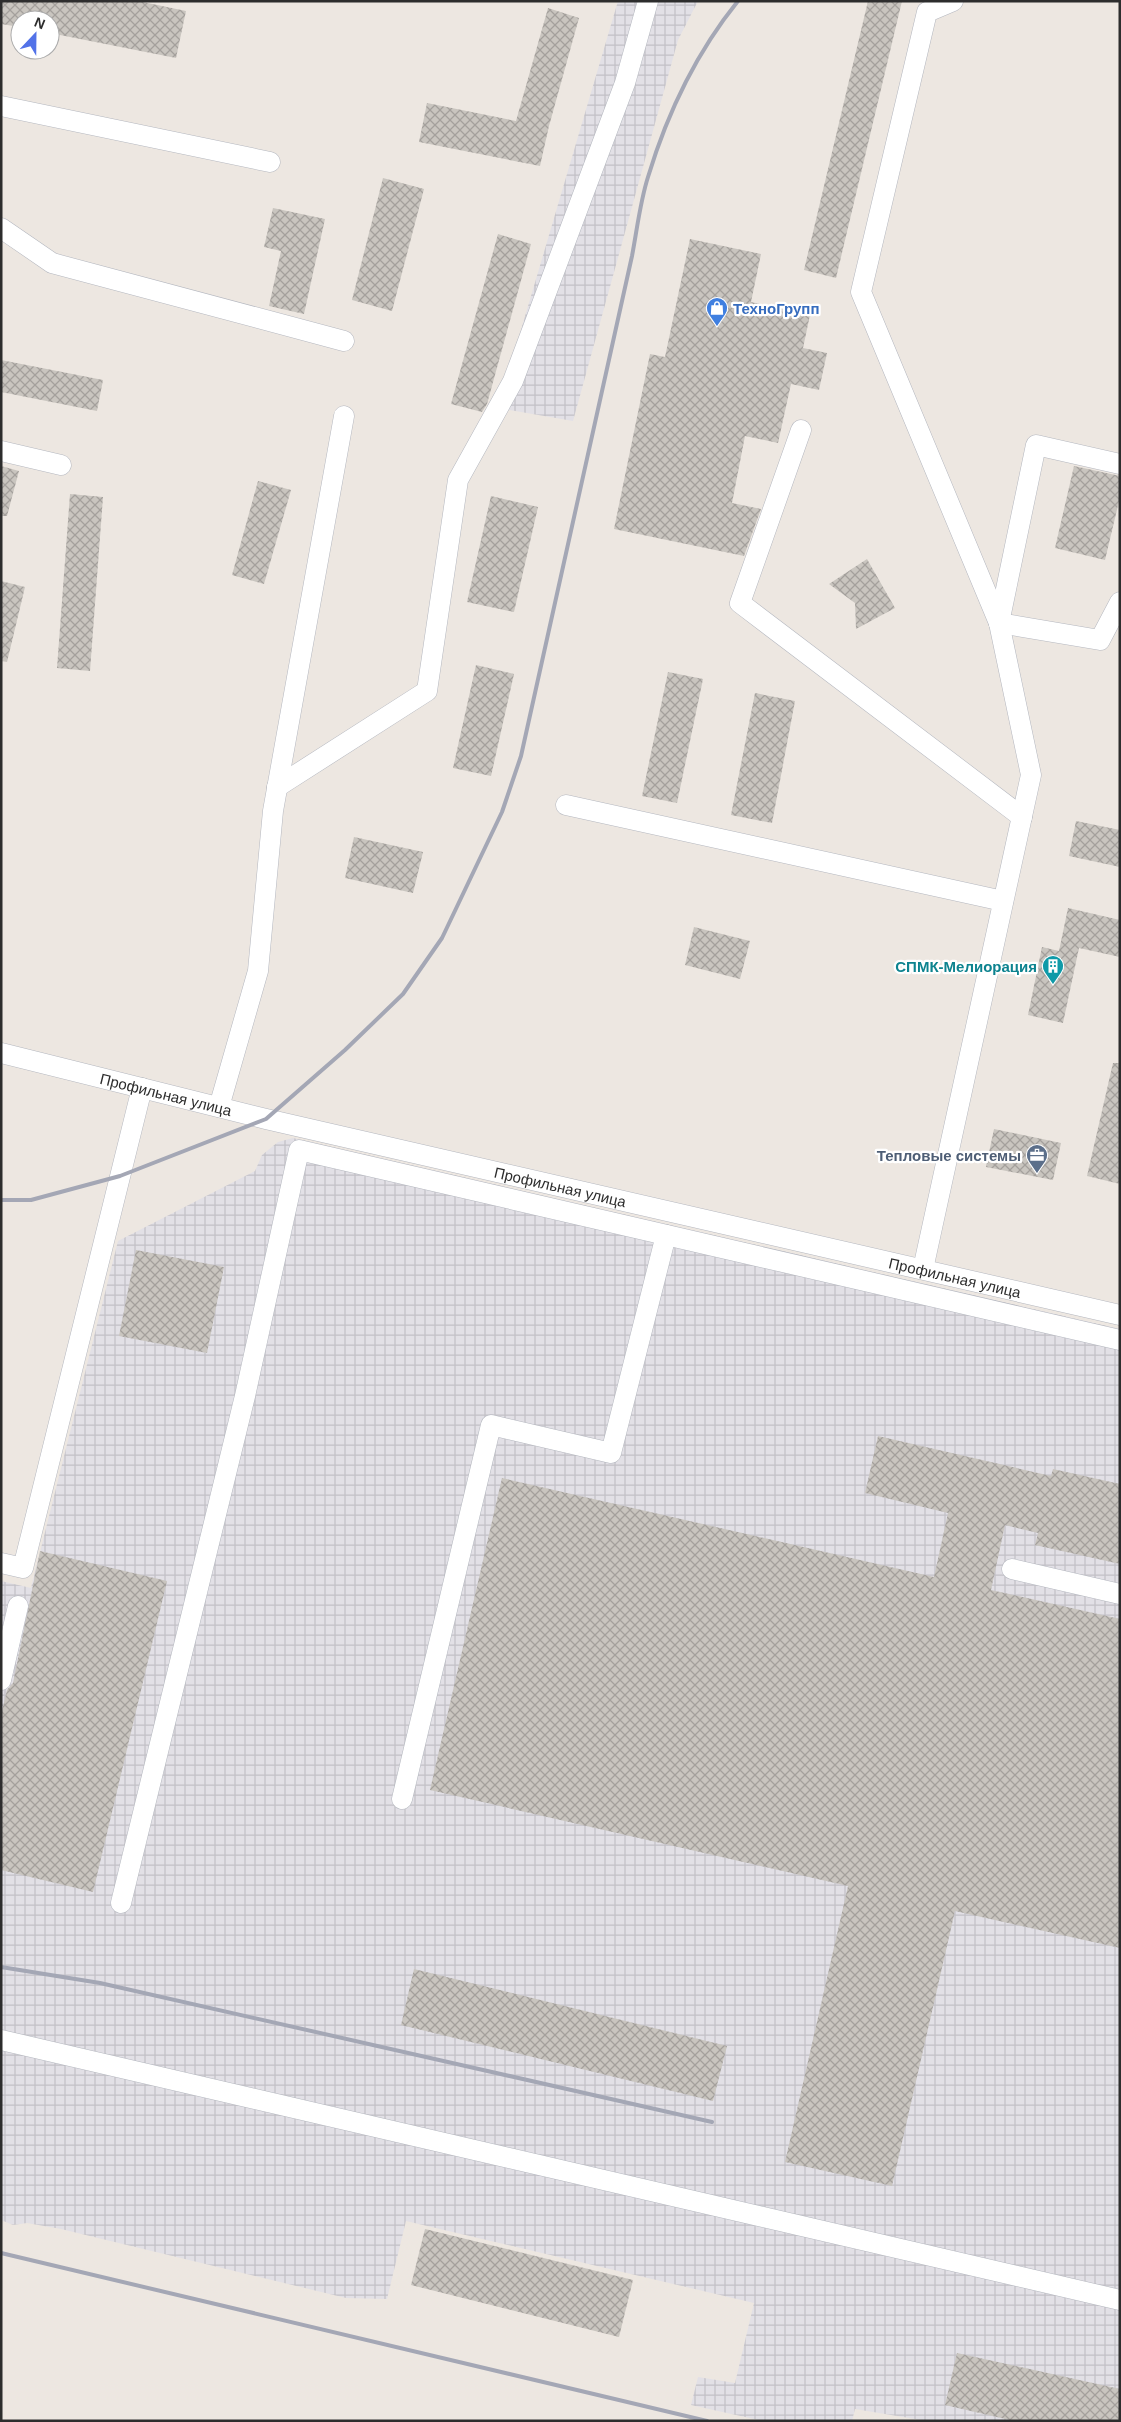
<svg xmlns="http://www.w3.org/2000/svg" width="1121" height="2422" font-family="Helvetica,sans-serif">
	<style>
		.industrial { fill: url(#industrial-grid) }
		.building { fill: url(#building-cross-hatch) }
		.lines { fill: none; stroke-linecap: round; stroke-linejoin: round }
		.minor-casing { stroke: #b4b7bf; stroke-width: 21 }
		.minor { stroke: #fff; stroke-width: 20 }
		.rail { stroke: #a4a7b5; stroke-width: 4 }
		.labels { text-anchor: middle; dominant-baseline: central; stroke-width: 4.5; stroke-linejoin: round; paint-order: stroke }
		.shop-label { font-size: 15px; font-weight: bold; fill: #366cbe; stroke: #fff; text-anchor: start }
		.culture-label { font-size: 15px; font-weight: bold; fill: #0d838f; stroke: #fff; text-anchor: end }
		.street-label { font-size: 15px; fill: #2d2d2d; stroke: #fff }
		.service-label { font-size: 15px; font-weight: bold; fill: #4e5e75; stroke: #fff; text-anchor: end }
	</style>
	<defs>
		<pattern id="industrial-grid" width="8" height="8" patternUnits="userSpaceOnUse" patternTransform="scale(1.25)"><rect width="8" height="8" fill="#e2e0e6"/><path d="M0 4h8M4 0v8" fill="none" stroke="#c2c0c6"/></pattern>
		<pattern id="building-cross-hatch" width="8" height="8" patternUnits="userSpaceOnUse" patternTransform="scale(1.25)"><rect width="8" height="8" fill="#c9c5bf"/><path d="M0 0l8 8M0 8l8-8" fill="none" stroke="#a4a09c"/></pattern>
	</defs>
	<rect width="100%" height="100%" fill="#ede7e1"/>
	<g class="industrial">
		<polygon points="618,1 698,1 678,40 573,421 498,408"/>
		<polygon points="293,1138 1120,1329 1120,2421 927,2421 855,2409 852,2421 763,2421 691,2405 698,2377 735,2383 754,2303 406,2221 387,2299 346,2298 61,2229 27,2223 13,2225 1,2220 1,1581 31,1588 118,1241 255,1171 262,1155 278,1142"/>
	</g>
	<g class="building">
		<polygon points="1,1 138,1 186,11 176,58 50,33 50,20 20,20 20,27 1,24"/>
		<polygon points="868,1 902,1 836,278 804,270"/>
		<polygon points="548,8 579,18 549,126 540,166 419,142 427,103 516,121"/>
		<polygon points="383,178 424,189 392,311 352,300"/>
		<polygon points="273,208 325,219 304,314 269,306 281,251 264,247"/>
		<polygon points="498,234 531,244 487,404 482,412 451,404"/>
		<polygon points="690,239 761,254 751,302 810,315 803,348 827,353 819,390 791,384 778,443 745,436 732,503 761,509 744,556 614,529 650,354 665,357"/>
		<polygon points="1,360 103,380 97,411 1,392"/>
		<polygon points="1,466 19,471 7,516 1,516"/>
		<polygon points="1074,466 1120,476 1120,497 1105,560 1055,548"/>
		<polygon points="258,481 291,490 264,584 232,575"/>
		<polygon points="70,494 103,497 90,671 57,668"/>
		<polygon points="491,496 538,507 514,612 467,602"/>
		<polygon points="867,559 895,608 856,629 855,603 829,584"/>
		<polygon points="1,581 25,587 7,662 1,661"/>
		<polygon points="476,665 514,674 491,776 453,768"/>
		<polygon points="668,672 703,679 677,803 642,796"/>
		<polygon points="755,693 795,701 772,823 731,815"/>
		<polygon points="1076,821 1120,830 1120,867 1069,856"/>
		<polygon points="354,837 423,852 413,893 345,878"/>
		<polygon points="1068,908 1120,920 1120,957 1079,948 1063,1023 1028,1015 1042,947 1059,951"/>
		<polygon points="694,927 750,941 740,979 685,965"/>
		<polygon points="1113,1063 1120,1063 1120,1184 1087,1176"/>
		<polygon points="994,1129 1061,1143 1053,1180 986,1167"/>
		<polygon points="136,1250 224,1267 207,1353 119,1336"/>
		<polygon points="878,1436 1051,1476 1053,1469 1120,1484 1120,1564 1035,1545 1038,1533 1005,1525 991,1590 1120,1619 1120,1948 955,1911 892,2186 785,2162 848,1886 430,1790 502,1478 934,1577 948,1513 865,1493"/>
		<polygon points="40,1551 167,1581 93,1892 1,1870 1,1715 7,1690 13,1683"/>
		<polygon points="414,1969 727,2046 713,2101 401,2025"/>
		<polygon points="425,2229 633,2280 619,2337 411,2285"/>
		<polygon points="957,2353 1120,2389 1120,2421 1014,2421 945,2405"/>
	</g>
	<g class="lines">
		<g class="minor-casing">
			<g id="minor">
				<polyline points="1,106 270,162"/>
				<polyline points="1,228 52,263 344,341"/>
				<polyline points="801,430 740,603 1022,817"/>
				<polyline points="1,451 61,465"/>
				<polyline points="999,623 1036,445 1120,464"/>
				<polyline points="999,623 1100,640 1120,602"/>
				<polyline points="277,787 427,691 458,480 513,381 625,83 648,1"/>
				<polyline points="566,805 1003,901"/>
				<path id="s1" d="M1 1053 266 1119 1120 1315"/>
				<polyline points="219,1107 258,971 273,811 344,416"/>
				<polyline points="923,1269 1031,775 999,623 861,292 927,12 953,1"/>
				<polyline points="1,1563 23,1568 142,1088"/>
				<polyline points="1012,1569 1120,1594"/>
				<polyline points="1,1680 18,1606"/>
				<polyline points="402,1799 491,1425 611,1453 666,1235"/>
				<polyline points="121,1903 245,1396 299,1150 1120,1340"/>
				<polyline points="1,2040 1120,2300"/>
			</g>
		</g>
		<use href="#minor" class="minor"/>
		<g class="rail">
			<path d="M1 1200H31L120 1176 266 1119 345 1050 403 994 442 938 502 812 521 756 632 256C637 230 640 202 648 177 667 114 696 53 738 1"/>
			<polyline points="1,1967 100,1983 712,2122"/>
			<polyline points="1,2253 707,2421"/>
		</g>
	</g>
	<defs>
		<g id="shop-pin" transform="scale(1.125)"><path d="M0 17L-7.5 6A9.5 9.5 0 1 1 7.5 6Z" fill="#3f7fe0" stroke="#fff"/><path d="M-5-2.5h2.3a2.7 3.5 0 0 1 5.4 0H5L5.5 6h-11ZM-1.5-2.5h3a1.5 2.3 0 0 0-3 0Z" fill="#fff"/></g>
		<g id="building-pin" transform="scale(1.125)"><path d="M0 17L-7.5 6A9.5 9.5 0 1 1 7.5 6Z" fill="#0f9aa8" stroke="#fff"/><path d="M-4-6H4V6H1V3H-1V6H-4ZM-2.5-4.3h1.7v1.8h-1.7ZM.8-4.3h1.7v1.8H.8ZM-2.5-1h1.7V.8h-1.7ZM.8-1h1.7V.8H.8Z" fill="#fff"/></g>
		<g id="office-pin" transform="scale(1.125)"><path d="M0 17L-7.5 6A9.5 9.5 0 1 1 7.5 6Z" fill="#5c6f8a" stroke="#fff"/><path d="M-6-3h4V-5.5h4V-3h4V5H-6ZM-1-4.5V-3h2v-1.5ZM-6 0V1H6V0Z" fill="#fff"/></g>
	</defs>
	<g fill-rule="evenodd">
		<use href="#shop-pin" x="717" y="308"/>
		<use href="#building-pin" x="1053" y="966"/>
		<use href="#office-pin" x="1037" y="1155"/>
	</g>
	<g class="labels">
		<g class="shop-label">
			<text x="733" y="308">ТехноГрупп</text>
		</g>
		<g class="culture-label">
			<text x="1037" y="966">СПМК-Мелиорация</text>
		</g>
		<g class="street-label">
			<text stroke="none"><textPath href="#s1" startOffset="170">Профильная улица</textPath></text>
			<text stroke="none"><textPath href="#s1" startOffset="575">Профильная улица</textPath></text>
			<text stroke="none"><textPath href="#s1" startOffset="980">Профильная улица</textPath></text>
		</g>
		<g class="service-label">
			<text x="1021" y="1155">Тепловые системы</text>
		</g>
	</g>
	<rect width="1121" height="2422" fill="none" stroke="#2d2d2d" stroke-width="5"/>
	<g transform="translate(35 35) rotate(22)"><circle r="24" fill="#ffffff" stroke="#ababab"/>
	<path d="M0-4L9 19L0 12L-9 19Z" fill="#5272e8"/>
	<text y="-8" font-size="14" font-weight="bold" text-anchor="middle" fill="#2d2d2d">N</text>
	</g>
</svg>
